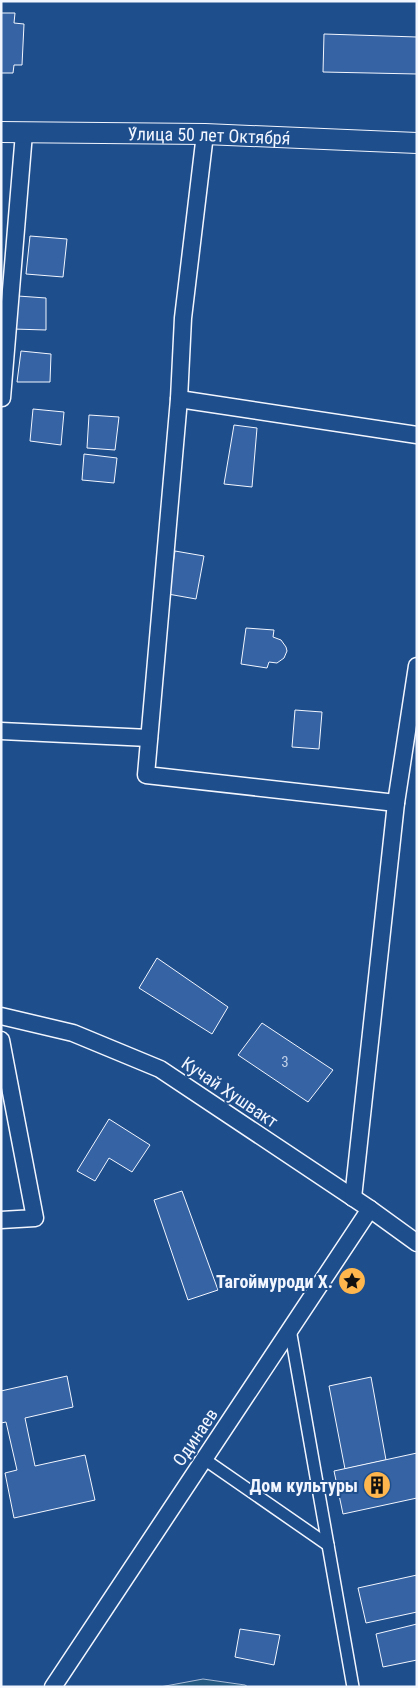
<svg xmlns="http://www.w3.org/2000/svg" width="418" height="1688" font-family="'Roboto Condensed',sans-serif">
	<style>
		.green { fill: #245a82; stroke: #a8bbd7 }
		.building { fill: #3563a3; stroke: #f2f6ff }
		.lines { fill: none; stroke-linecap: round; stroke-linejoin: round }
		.pedestrian-casing { stroke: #f2f6ff; stroke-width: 14 }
		.minor-casing { stroke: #f2f6ff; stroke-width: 19 }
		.tertiary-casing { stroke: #f2f6ff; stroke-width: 22 }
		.pedestrian { stroke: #1f4e8c; stroke-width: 11 }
		.minor { stroke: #1f4e8c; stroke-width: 16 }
		.tertiary { stroke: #1f4e8c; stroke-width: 20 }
		.labels { text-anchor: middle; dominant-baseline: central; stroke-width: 4; stroke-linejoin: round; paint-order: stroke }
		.number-label { font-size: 15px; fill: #c3d1e8 }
		.street-label { font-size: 18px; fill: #f2f6ff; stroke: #1f4e8c }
		.poi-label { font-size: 18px; font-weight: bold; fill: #f2f6ff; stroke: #1f4e8c; text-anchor: end }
	</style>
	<rect width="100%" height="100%" fill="#1f4e8c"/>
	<polygon class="green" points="203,1679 245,1685 248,1687 160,1687"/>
	<g class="building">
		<polygon points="1,13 15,13 14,23 24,24 22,65 14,65 13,73 1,73"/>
		<polygon points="324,34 417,37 417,74 323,72"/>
		<polygon points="30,236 67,239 63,277 26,274"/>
		<polygon points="18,296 46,298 46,330 13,329"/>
		<polygon points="21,351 51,354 50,382 17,382"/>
		<polygon points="33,409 64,412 61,445 30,441"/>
		<polygon points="89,415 119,417 115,450 87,448"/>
		<polygon points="234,425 257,428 252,487 224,484"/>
		<polygon points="84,454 117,458 114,483 82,480"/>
		<polygon points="175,551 204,556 196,599 168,594"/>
		<polygon points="246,628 274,630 273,637 281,640 286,647 287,651 284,658 277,663 269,662 267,668 241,664"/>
		<polygon points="295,710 322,712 319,749 292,747"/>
		<polygon points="157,958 228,1007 212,1034 139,988"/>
		<polygon points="262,1023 333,1070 308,1102 238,1055"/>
		<polygon points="109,1119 150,1145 132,1172 109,1158 95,1181 77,1171"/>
		<polygon points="182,1191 218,1290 188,1300 154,1200"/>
		<polygon points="67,1376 73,1407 25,1418 35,1466 85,1455 95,1500 14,1518 5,1473 17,1470 6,1422 1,1423 1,1391"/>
		<polygon points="371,1377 386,1460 345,1469 329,1386"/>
		<polygon points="417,1453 417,1498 343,1514 334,1471"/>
		<polygon points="417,1575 417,1612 366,1623 358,1588"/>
		<polygon points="417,1624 417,1660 383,1667 376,1634"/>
		<polygon points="240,1629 280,1635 274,1665 235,1657"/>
	</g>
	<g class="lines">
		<g class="pedestrian-casing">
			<g id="pedestrian">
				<polyline points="290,1329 353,1687"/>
				<polyline points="204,1459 328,1545"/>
			</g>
		</g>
		<g class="minor-casing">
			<g id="minor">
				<polyline points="205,134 183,318 179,399 146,775 396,803"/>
				<polyline points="2,398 24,133"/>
				<polyline points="179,399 417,435"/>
				<polyline points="1,731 149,738"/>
				<polyline points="1,1016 73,1033 160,1069 370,1209 417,1243"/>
				<polyline points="1,1040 35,1218 1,1220"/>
				<polyline points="353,1198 396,803 417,666"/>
				<polyline points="53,1687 370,1209"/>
			</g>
		</g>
		<g class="tertiary-casing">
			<g id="tertiary">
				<path id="s1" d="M1 132 205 134 417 143"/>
			</g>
		</g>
		<use href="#pedestrian" class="pedestrian"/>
		<use href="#minor" class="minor"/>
		<use href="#tertiary" class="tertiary"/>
	</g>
	<defs>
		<g id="sight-disc" transform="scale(1.4375)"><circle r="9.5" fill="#ffb74d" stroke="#1f4e8c"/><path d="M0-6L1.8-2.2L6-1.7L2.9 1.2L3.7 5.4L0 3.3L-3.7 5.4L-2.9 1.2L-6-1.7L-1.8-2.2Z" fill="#111"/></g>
		<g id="building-disc" transform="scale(1.4375)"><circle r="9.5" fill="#ffb74d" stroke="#1f4e8c"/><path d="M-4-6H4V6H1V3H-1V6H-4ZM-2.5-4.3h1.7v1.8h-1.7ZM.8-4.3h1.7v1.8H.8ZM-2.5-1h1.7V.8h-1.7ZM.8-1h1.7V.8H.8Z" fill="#111"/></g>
	</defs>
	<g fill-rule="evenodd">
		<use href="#sight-disc" x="352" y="1281"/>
		<use href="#building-disc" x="377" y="1485"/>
	</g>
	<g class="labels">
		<g class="number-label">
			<text x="285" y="1062">3</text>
		</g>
		<g class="street-label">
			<text stroke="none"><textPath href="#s1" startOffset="208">У́лица 50 лет Октября́</textPath></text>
			<text transform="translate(230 1092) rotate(34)">Кучай Хушвакт</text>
			<text transform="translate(195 1437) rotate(-56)">Одинаев</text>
		</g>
		<g class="poi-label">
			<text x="333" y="1281">Тагоймуроди Х.</text>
			<text x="358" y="1485">Дом культуры</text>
		</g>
	</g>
	<rect width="418" height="1688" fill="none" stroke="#f2f6ff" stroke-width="5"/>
</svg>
